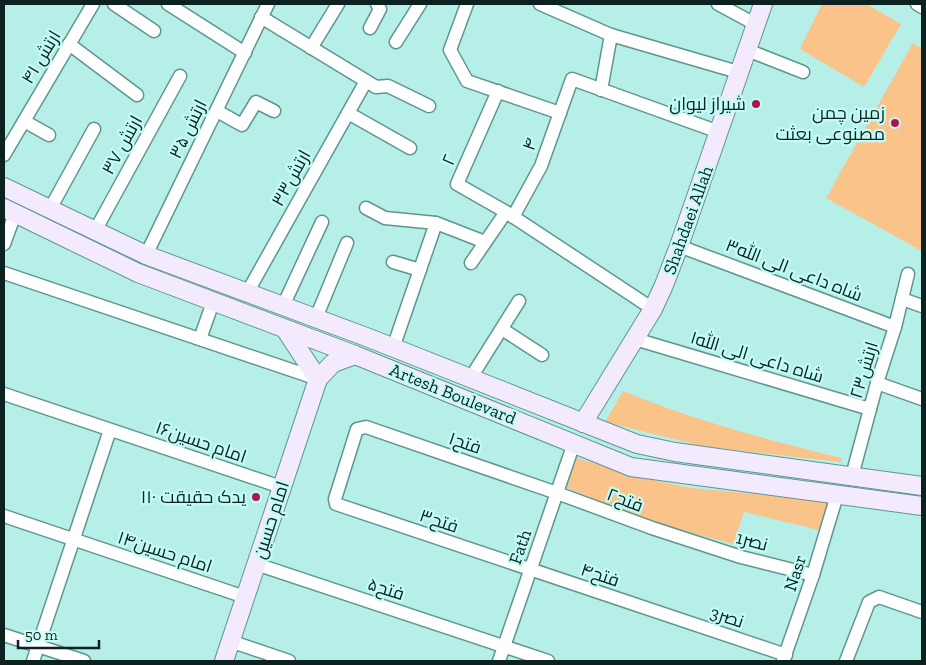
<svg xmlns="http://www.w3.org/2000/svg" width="926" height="665" font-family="'Zilla Slab',Cairo,serif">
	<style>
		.green { fill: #fac38a }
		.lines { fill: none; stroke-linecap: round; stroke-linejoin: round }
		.street-casing { stroke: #5f958f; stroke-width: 15 }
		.secondary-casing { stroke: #5f958f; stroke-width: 20 }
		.street { stroke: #fff; stroke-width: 12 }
		.secondary { stroke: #f3eafd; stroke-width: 18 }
		.poi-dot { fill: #aa174c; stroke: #c3fcf6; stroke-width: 2 }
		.labels { text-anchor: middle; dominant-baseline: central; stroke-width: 4.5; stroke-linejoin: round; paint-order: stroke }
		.street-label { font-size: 18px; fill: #0b2220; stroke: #c3fcf6 }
		.poi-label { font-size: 18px; fill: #0b2220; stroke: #c3fcf6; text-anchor: end }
	</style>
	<rect width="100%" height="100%" fill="#b6efe8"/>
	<g class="green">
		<polygon points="822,4 866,4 901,24 864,87 800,49"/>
		<polygon points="913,43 922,49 922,251 826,198"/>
		<path d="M623 391C693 420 768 440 842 458L841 462 702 446 605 422Z"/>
		<polygon points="577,458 642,478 691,488 831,501 819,530 744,512 733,544 655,523 565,487"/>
	</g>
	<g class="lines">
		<g class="street-casing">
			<g id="street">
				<polyline points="114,4 154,31"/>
				<polyline points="168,4 245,53"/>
				<polyline points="467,4 450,50 467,81 560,113"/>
				<polyline points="540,4 611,35 738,72"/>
				<polyline points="718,4 755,24"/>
				<polyline points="917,4 922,7"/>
				<polyline points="261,17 376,87 388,86 429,106"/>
				<polyline points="370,28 380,9 377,4"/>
				<polyline points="396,42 420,4"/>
				<polyline points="69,44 137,95"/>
				<polyline points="311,48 338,4"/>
				<polyline points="747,50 803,72"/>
				<polyline points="601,90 611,35"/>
				<polyline points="498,91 457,184 506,212 653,309"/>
				<polyline points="217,111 242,125 256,102 274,111"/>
				<polyline points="348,113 410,148"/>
				<polyline points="24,121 49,135"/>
				<polyline points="4,155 93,4"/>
				<polyline points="366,208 385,218 436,223 485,242"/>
				<polyline points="50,209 94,129"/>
				<polyline points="513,217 541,166 572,79 719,132"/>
				<polyline points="95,231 180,76"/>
				<polyline points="4,244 15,214"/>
				<polyline points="679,246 895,327"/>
				<polyline points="146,255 268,4"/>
				<polyline points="393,262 420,270"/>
				<polyline points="471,263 506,212"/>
				<polyline points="4,273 318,379"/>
				<polyline points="247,293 366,81"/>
				<polyline points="902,299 922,306"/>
				<polyline points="283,306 322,222"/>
				<polyline points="316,318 347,243"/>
				<polyline points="502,329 542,355"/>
				<polyline points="200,339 213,302"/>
				<polyline points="635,339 870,409"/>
				<polyline points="393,348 436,223"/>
				<polyline points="470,379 519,301"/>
				<polyline points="877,383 922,399"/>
				<polyline points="4,394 281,487"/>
				<polyline points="852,476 877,383 895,327 908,274"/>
				<polyline points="4,516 245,597"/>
				<polyline points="256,564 548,661"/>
				<polyline points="4,635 84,661"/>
				<polyline points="230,641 289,661"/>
				<polyline points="786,655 336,504 335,499 357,429 366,427 557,493 652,528 741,557 813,575"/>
				<polyline points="33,661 110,430"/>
				<polyline points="499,661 574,443"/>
				<polyline points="783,661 813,575 837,495"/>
				<polyline points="846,661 869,602 879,597 922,612"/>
			</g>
		</g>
		<g class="secondary-casing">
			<g id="secondary">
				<polyline points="4,187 146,255 369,338 637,444 675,452 922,486"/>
				<polyline points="4,208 138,273 355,355 631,467 922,506"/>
				<polyline points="285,329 318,379"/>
				<polyline points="583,423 653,309 664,285 679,246 763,4"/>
				<polyline points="224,661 318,379 333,363 355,355"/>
			</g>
		</g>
		<use href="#street" class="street"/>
		<use href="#secondary" class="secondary"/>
	</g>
	<g class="poi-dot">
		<circle cx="756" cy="104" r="5"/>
		<circle cx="895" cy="123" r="5"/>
		<circle cx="256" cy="497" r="5"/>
	</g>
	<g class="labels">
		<g class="street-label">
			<text transform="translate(41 57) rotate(-59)">ارتش ۴۱</text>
			<text transform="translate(188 129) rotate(-64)">ارتش ۳۵</text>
			<text transform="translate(530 144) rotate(-70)">۴</text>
			<text transform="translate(122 145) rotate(-61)">ارتش ۳۷</text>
			<text transform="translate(449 160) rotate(-66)">۲</text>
			<text transform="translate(291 178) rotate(-61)">ارتش۳۳</text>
			<text transform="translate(688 220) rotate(-70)">Shahdaei Allah</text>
			<text transform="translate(794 270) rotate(21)">شاه داعی الی الله۳</text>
			<text transform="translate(757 357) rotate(17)">شاه داعی الی الله۱</text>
			<text transform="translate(864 370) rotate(-73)">ارتش۲۳</text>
			<text transform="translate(453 394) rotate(22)">Artesh Boulevard</text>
			<text transform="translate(201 442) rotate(19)">امام حسین۱۶</text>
			<text transform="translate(465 443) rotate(19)">۱فتح</text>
			<text transform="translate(625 500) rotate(21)">۲فتح</text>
			<text transform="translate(271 520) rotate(-72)">امام حسین</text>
			<text transform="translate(439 521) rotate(19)">۳فتح</text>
			<text transform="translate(752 541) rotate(15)">1نصر</text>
			<text transform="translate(520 547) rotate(-71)">Fath</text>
			<text transform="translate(165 552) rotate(18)">امام حسین۱۴</text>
			<text transform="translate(795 573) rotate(-72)">Nasr</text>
			<text transform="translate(600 575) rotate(18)">فتح۴</text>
			<text transform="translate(386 589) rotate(18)">۵فتح</text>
			<text transform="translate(727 617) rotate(18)">3نصر</text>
		</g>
		<g class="poi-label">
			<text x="746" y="104">شیراز لیوان</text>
			<text x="885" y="113">زمین چمن<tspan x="885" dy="21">مصنوعی بعثت</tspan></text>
			<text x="246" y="497">یدک حقیقت ۱۱۰</text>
		</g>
	</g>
	<rect width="926" height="665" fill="none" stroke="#0b2220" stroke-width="10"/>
	<path d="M18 640v8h81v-8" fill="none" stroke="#0b2220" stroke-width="2.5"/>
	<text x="25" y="640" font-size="15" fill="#0b2220" stroke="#c3fcf6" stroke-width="4" paint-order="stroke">50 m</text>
</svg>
